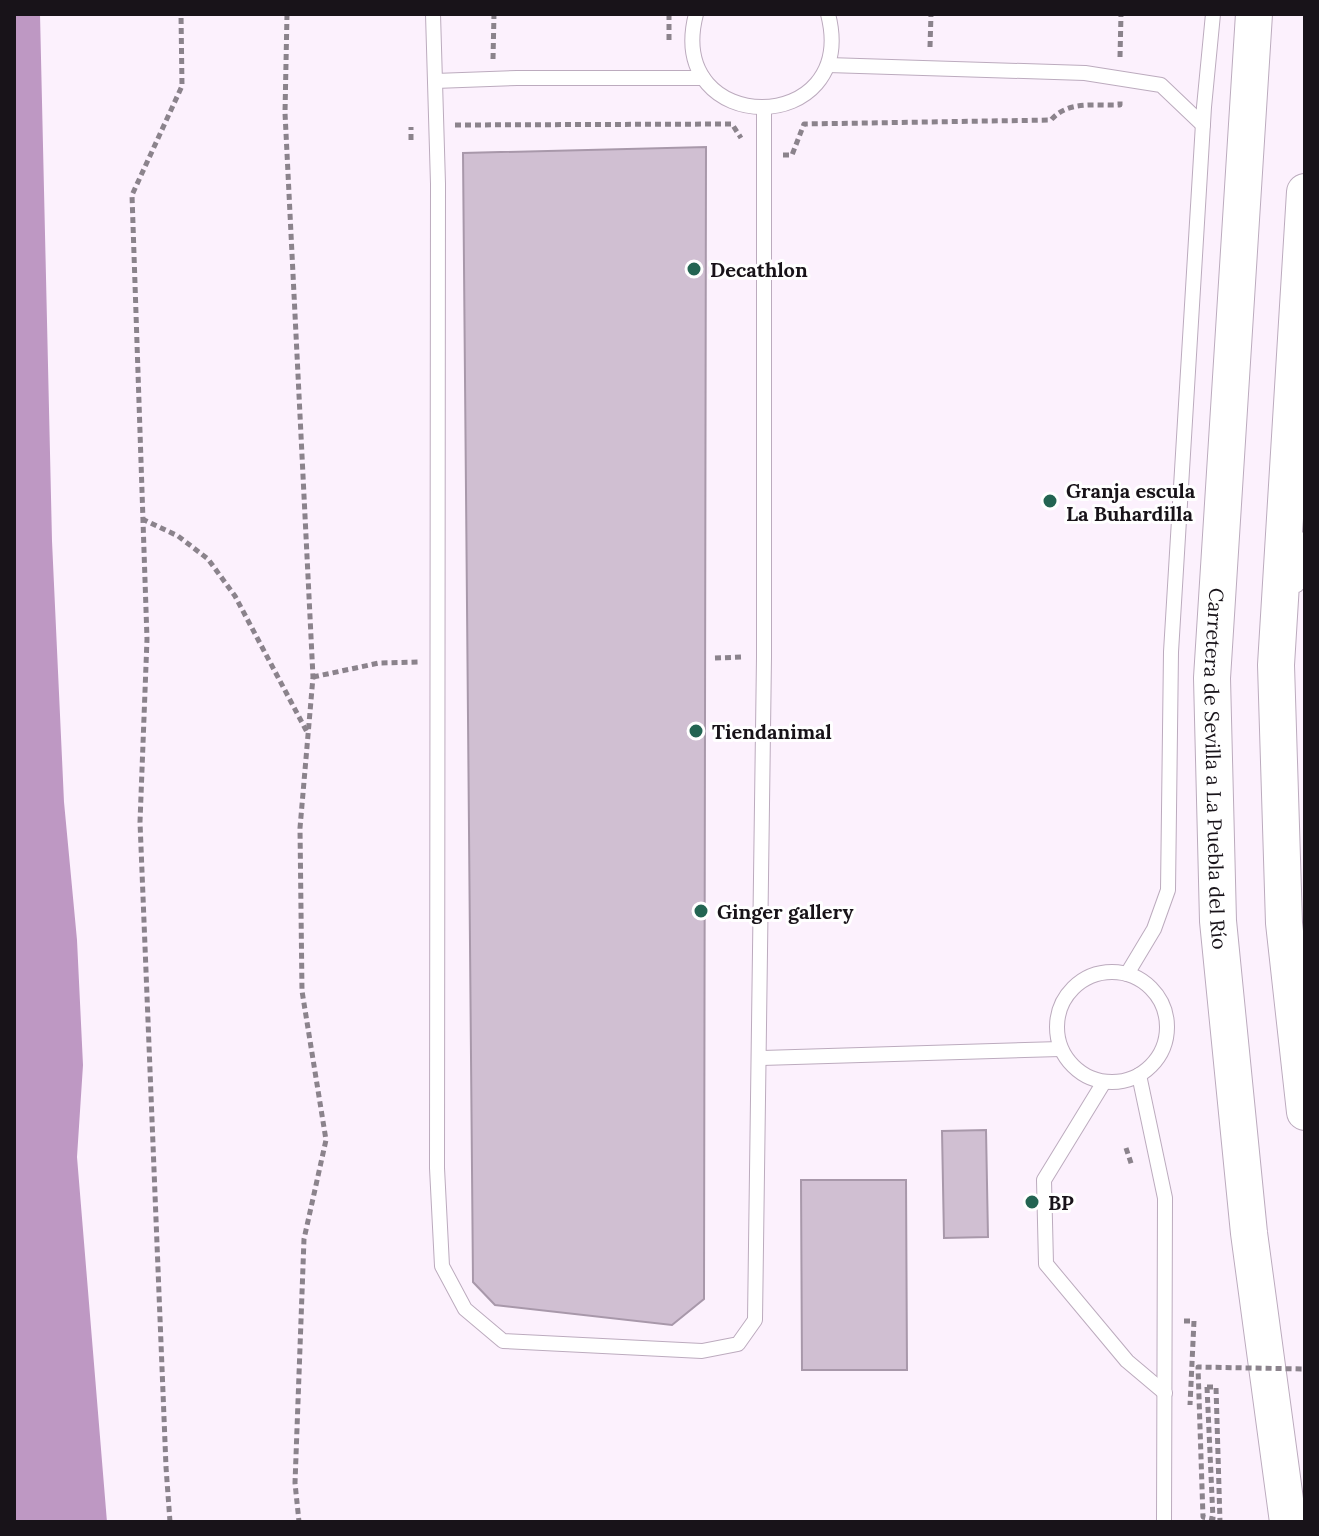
<svg xmlns="http://www.w3.org/2000/svg" width="1319" height="1536" font-family="Lora,serif">
	<style>
		.water { fill: #be98c3 }
		.building { fill: #d0bfd2; stroke: #a898aa; stroke-width: 2 }
		.lines { fill: none; stroke-linecap: round; stroke-linejoin: round }
		.lane-casing { stroke: #bcabbe; stroke-width: 16 }
		.secondary-casing { stroke: #bcabbe; stroke-width: 38 }
		.path { stroke: #8b838c; stroke-width: 5; stroke-dasharray: 6 4; stroke-linecap: butt }
		.lane { stroke: #fff; stroke-width: 14 }
		.secondary { stroke: #fff; stroke-width: 36 }
		.path-bridge { stroke: #8b838c; stroke-width: 5; stroke-dasharray: 6 4; stroke-linecap: butt }
		.poi-dot { fill: #236452; stroke: #fff; stroke-width: 3 }
		.labels { text-anchor: middle; dominant-baseline: central; stroke-width: 6; stroke-linejoin: round; paint-order: stroke }
		.poi-label { font-size: 20px; font-weight: bold; fill: #181319; stroke: #fff; text-anchor: start }
		.street-label { font-size: 20px; fill: #181319; stroke: #fff }
	</style>
	<rect width="100%" height="100%" fill="#fcf1fd"/>
	<polygon class="water" points="14,14 40,14 52,541 64,802 77,940 83,1065 77,1157 107,1522 14,1522"/>
	<g class="building">
		<polygon points="706,147 704,1299 672,1325 495,1305 473,1282 463,153"/>
		<polygon points="986,1130 988,1237 944,1238 942,1131"/>
		<polygon points="801,1180 906,1180 907,1370 802,1370"/>
	</g>
	<g class="lines">
		<g class="lane-casing">
			<g id="lane">
				<polyline points="433,14 438,184 437,1168 442,1266 465,1309 503,1341 702,1351 738,1344 755,1320 764,657 764,109"/>
				<path d="M696 14C664 138 860 138 828 14"/>
				<polyline points="828,65 1085,73 1161,85 1203,125"/>
				<polyline points="435,81 517,78 703,78"/>
				<polyline points="1297,585 1305,539"/>
				<circle cx="1112" cy="1027" r="55"/>
				<polyline points="1127,974 1154,929 1168,890 1171,652 1204,107 1213,14"/>
				<polyline points="760,1058 1060,1049"/>
				<polyline points="1139,1075 1165,1198 1164,1522"/>
				<polyline points="1104,1082 1044,1180 1046,1264 1127,1361 1165,1393"/>
			</g>
		</g>
		<g class="secondary-casing">
			<g id="secondary">
				<path id="s1" d="M1254 14 1212 678 1218 921 1249 1233 1288 1522"/>
				<polyline points="1305,192 1276,665 1284,923 1305,1112"/>
			</g>
		</g>
		<g class="path">
			<polyline points="287,14 285,113 313,677 300,828 302,991 326,1140 304,1239 295,1483 299,1522"/>
			<polyline points="669,14 669,41"/>
			<polyline points="930,47 931,14"/>
			<polyline points="1120,57 1121,14"/>
			<polyline points="493,59 494,14"/>
			<polyline points="455,125 732,124 741,138"/>
			<polyline points="411,140 411,127"/>
			<path d="M783 155H792L804 124 1051 120C1068 100 1096 106 1120 105V99"/>
			<polyline points="142,519 178,536 208,559 235,596 307,732"/>
			<polyline points="715,658 742,657"/>
			<polyline points="313,677 379,663 419,662"/>
			<polyline points="1126,1148 1132,1166"/>
			<polyline points="1184,1321 1194,1321 1190,1405"/>
			<polyline points="1207,1387 1216,1387 1220,1522"/>
			<polyline points="170,1522 166,1467 140,822 147,639 132,195 182,86 181,14"/>
		</g>
		<use href="#lane" class="lane"/>
		<use href="#secondary" class="secondary"/>
		<polyline class="path-bridge" points="1207,1387 1213,1519 1203,1517 1198,1367 1305,1369"/>
	</g>
	<g class="poi-dot">
		<circle cx="694" cy="269" r="8"/>
		<circle cx="1050" cy="501" r="8"/>
		<circle cx="696" cy="731" r="8"/>
		<circle cx="701" cy="911" r="8"/>
		<circle cx="1032" cy="1202" r="8"/>
	</g>
	<g class="labels">
		<g class="poi-label">
			<text x="710" y="269">Decathlon</text>
			<text x="1066" y="490">Granja escula<tspan x="1066" dy="23">La Buhardilla</tspan></text>
			<text x="712" y="731">Tiendanimal</text>
			<text x="717" y="911">Ginger gallery</text>
			<text x="1048" y="1202">BP</text>
		</g>
		<g class="street-label">
			<text stroke="none"><textPath href="#s1" startOffset="756">Carretera de Sevilla a La Puebla del Río</textPath></text>
		</g>
	</g>
	<rect width="1319" height="1536" fill="none" stroke="#181319" stroke-width="32"/>
</svg>
